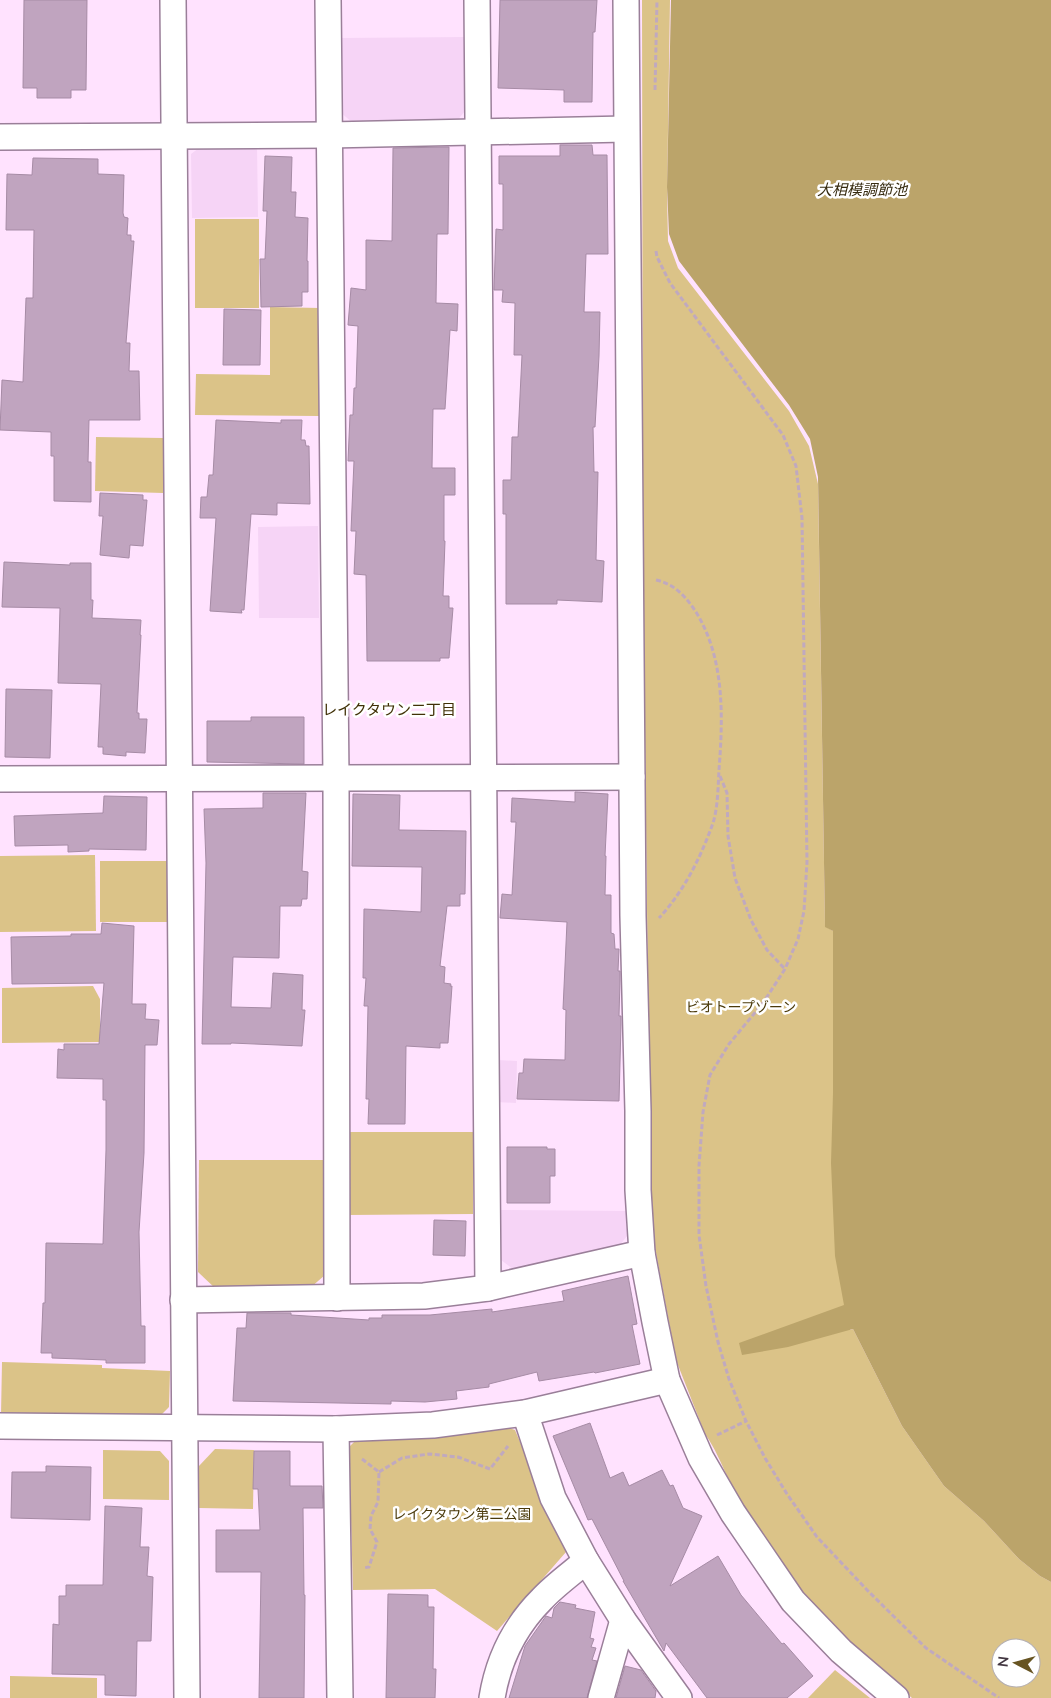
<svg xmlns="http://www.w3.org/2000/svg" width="1051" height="1698" font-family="Lato,'Noto Sans JP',sans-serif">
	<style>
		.built { fill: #f6d4f6 }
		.green { fill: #dbc388; fill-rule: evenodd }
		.water { fill: #bba46a }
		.building { fill: #c0a4bf; stroke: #a68ba5 }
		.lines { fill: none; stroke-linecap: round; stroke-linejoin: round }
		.minor-casing { stroke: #9a7f99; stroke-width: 28 }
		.path { stroke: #c0a9bf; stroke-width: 3; stroke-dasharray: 5 2.5; stroke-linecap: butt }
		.minor { stroke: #fff; stroke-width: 25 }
		.labels { text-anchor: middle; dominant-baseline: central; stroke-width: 5; stroke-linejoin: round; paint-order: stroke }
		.park-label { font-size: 14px; fill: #4b3a0a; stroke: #fff }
		.water-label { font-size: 15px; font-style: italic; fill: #362b10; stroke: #fff }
		.neighbourhood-label { font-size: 15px; fill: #403107; stroke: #fff }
	</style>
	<rect width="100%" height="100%" fill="#ffe2fe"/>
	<g class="built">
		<polygon points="467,37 469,106 456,122 352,122 340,112 339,38"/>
		<polygon points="203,145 257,145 258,217 192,218 191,154"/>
		<polygon points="318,526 319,618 259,618 258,527"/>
		<polygon points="498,1060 517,1061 516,1103 497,1102"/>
		<polygon points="500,1210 626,1211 627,1236 616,1250 517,1272 497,1257"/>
	</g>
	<g class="green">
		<path d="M642 0H670L667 194 668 241 678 268 789 411 809 446 818 484 825 926 833 931 850 1330 853 1329 902 1426 944 1486 984 1521 1019 1559 1040 1576 1051 1582V1698H912C864 1657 815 1615 779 1563 760 1536 743 1507 728 1478 721 1463 715 1448 705 1434L676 1360 654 1242 650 1160 643 571ZM1001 1648H1031V1678H1001Z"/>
		<rect x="195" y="219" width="64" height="89"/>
		<polygon points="270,307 320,308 320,416 195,415 196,374 270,375"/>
		<polygon points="96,437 163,438 163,493 95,491"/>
		<polygon points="95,855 96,931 0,932 0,856"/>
		<rect x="100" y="861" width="68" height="61"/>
		<polygon points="93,986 100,999 100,1042 2,1043 2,988"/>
		<polygon points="347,1132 473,1132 473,1214 347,1215"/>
		<polygon points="199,1160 324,1160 325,1275 310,1288 217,1290 198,1272"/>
		<polygon points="2,1362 102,1365 102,1368 170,1371 169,1407 159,1417 1,1415"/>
		<polygon points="503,1426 515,1430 566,1552 497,1631 435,1589 353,1590 349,1447 358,1438"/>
		<polygon points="215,1449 254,1450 253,1509 199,1508 199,1466"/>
		<polygon points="103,1450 160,1451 169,1461 169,1500 103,1499"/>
		<polygon points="835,1670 870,1698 808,1698"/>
		<polygon points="10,1676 97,1678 97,1698 10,1698"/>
	</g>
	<polygon class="water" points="671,0 1051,0 1051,1582 1040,1576 1019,1559 984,1521 944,1486 902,1426 853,1329 788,1347 742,1355 739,1343 844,1305 835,1256 831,1163 833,1093 833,931 825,927 818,477 810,439 789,405 679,261 669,234 667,187"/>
	<g class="building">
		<polygon points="24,0 87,0 86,90 71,90 71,98 37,98 37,88 23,88"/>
		<polygon points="500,0 597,0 595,32 593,32 592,102 564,102 564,90 498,88"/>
		<polygon points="560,145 592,145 593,155 607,155 608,254 586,254 584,312 600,312 599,356 595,427 593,427 594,472 598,472 596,560 604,561 602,602 557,600 557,604 506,604 506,514 503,514 503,480 511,480 512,437 518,437 522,355 514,355 515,303 502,302 503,290 494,290 496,229 503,230 503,184 499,184 499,156 560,156"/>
		<polygon points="449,147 448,234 437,234 436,303 458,304 457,331 450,330 445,409 433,409 432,468 455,468 455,495 444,495 444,541 445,541 443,596 449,596 449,608 453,608 449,658 440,658 440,661 367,661 366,575 354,574 356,531 351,531 354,461 348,461 350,415 353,415 354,388 356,388 358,326 348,325 351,288 366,290 366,240 392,241 393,148"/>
		<polygon points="265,156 292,157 291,192 296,192 295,217 308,218 307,261 308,261 308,292 302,292 302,306 261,307 260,259 265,259 267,211 263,211"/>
		<polygon points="33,158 98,159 98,174 124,175 123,213 124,217 128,218 127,235 131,235 131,241 134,241 126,343 130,343 129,371 139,371 140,420 89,420 88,462 91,462 91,502 54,501 54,456 51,456 51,432 0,430 2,380 23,382 26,298 33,298 34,230 6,230 7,174 32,175"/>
		<polygon points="224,309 261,310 260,365 223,365"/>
		<polygon points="216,420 281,423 281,420 302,420 301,440 305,440 306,446 309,446 310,504 277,503 277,515 251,514 244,610 241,610 242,613 210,611 216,518 200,518 201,497 207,497 209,475 213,475"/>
		<polygon points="100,493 143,495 143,500 147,500 143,546 130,545 129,558 100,555 103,516 99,516"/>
		<polygon points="4,562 70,565 70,563 91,563 91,600 93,600 92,618 141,620 140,635 141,635 137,713 139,713 139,719 147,719 145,753 126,752 126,756 103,754 103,747 98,747 101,684 58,683 60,608 2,607"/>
		<polygon points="6,689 52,690 50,758 5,757"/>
		<polygon points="251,717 304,717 304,764 207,762 207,721 251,721"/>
		<polygon points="575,792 608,794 605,856 606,856 605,895 611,895 611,933 614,934 615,949 619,949 618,971 620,971 620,980 619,1016 621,1016 621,1024 619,1101 517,1099 519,1073 523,1073 524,1059 565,1060 566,1010 563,1009 567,922 500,918 502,894 512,895 516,822 511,822 512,798 575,802"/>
		<polygon points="263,793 306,793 302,871 308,872 307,899 302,899 301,906 280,906 279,958 233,957 231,1007 271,1008 273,973 303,975 302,1010 305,1010 302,1046 231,1043 231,1044 202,1044 206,863 204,809 263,808"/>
		<polygon points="353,794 400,795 399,830 466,831 465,894 460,894 460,906 447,906 440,966 445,967 444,983 451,984 450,986 452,986 448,1043 440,1043 440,1048 406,1046 405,1124 368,1124 369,1099 366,1099 368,1006 364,1006 366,978 363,978 364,909 421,912 422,867 352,866"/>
		<polygon points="104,796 147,797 146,850 89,849 89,851 68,852 68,845 15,846 14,816 103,813"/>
		<polygon points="102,923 134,926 132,1004 146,1004 145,1019 159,1020 157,1045 145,1045 144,1153 139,1232 141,1326 145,1326 145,1363 106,1363 106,1360 52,1358 52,1353 41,1353 43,1303 45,1303 46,1243 103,1244 106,1150 106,1100 103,1100 103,1079 57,1078 58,1049 64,1050 64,1044 99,1044 104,983 12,984 11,937 71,936 71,934 101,934"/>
		<polygon points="507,1147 547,1147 547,1149 555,1149 555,1176 550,1176 550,1203 507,1203"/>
		<polygon points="434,1220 466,1221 465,1256 433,1255"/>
		<polygon points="628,1276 637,1324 632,1325 640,1364 595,1373 594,1372 539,1381 537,1372 489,1384 489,1387 456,1391 457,1399 425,1402 391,1401 391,1404 233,1401 237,1328 246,1328 247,1313 291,1313 291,1315 369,1320 369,1318 382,1318 382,1315 430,1315 492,1309 492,1312 564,1301 562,1291"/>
		<polygon points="590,1423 610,1478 623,1472 629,1486 662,1470 670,1486 673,1485 683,1508 702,1516 670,1586 718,1556 741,1595 782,1644 784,1643 813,1676 787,1698 707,1698 666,1643 664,1651 623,1581 624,1581 592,1519 588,1520 553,1436"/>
		<polygon points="254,1451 290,1451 290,1486 322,1486 323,1508 303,1508 304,1595 305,1595 304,1698 259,1698 261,1572 216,1572 216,1530 260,1530 258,1489 253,1489"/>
		<polygon points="46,1466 91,1467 90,1520 11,1518 12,1472 46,1472"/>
		<polygon points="105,1506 142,1508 140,1547 149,1547 147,1576 153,1577 151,1641 137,1641 136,1696 105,1695 105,1675 52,1674 53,1624 59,1625 59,1596 66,1596 66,1585 103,1585"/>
		<polygon points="388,1594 428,1595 428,1607 434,1607 433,1669 436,1669 435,1698 386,1698"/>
		<polygon points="560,1602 576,1605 575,1608 595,1612 590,1638 594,1639 591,1647 596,1648 592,1660 597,1661 587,1698 509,1698 525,1646 546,1616 552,1618 554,1608"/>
		<polygon points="625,1666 641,1670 656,1691 655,1698 616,1698"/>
	</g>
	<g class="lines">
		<g class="minor-casing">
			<g id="minor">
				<polyline points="173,0 187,1698"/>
				<polyline points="328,0 336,778 337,1298"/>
				<polyline points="477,0 488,1288"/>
				<polyline points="626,0 633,916 638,1111 638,1190 642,1253 655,1322 667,1380 701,1458 733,1513 793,1601 841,1651 896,1698"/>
				<polyline points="0,137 329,135 626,129"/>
				<path d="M0 779C211 780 422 776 632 777"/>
				<polyline points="183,1300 424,1296 488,1288 642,1253"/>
				<polyline points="525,1413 553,1498 586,1561 623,1620 679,1698"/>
				<polyline points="0,1426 336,1429 433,1425 525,1413 667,1380"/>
				<polyline points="336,1429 340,1698"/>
				<path d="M492 1698C498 1661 515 1626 542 1599 555 1585 572 1573 586 1561"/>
				<polyline points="601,1698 623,1620"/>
			</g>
		</g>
		<g class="path">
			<polyline points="655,90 657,0"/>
			<polyline points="656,251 657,257 670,283 783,435 796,466 802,518 807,862 804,911 798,939 785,969 763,1003 729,1044 710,1075 703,1112 699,1166 699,1235 706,1286 718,1342 729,1379 746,1421 765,1458 787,1494 817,1537 869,1592 926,1648 999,1698"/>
			<path d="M656 580C675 584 686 597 696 612 725 659 723 717 719 770 718 787 718 807 713 823 701 857 684 891 659 918"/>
			<polyline points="720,776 727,793 728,836 735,878 751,920 767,950 785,969"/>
			<polyline points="717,1435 746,1421"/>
			<polyline points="362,1459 379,1472 378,1502 371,1516 370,1529 377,1542 369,1567 363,1568"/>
			<polyline points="379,1472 402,1458 429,1454 458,1457 490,1469 508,1446"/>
		</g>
		<use href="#minor" class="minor"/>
	</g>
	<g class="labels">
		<g class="park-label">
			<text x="741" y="1006">ビオトープゾーン</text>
			<text x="462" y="1513">レイクタウン第二公園</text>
		</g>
		<g class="water-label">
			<text x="862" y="189">大相模調節池</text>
		</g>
		<g class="neighbourhood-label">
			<text x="389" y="709">レイクタウン二丁目</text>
		</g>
	</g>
	<g transform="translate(1016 1663) rotate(276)"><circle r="24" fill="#ffffff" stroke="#b4afb3"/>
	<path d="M0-4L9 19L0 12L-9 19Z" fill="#675422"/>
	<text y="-8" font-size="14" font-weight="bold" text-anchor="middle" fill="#433742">N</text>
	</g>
</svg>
